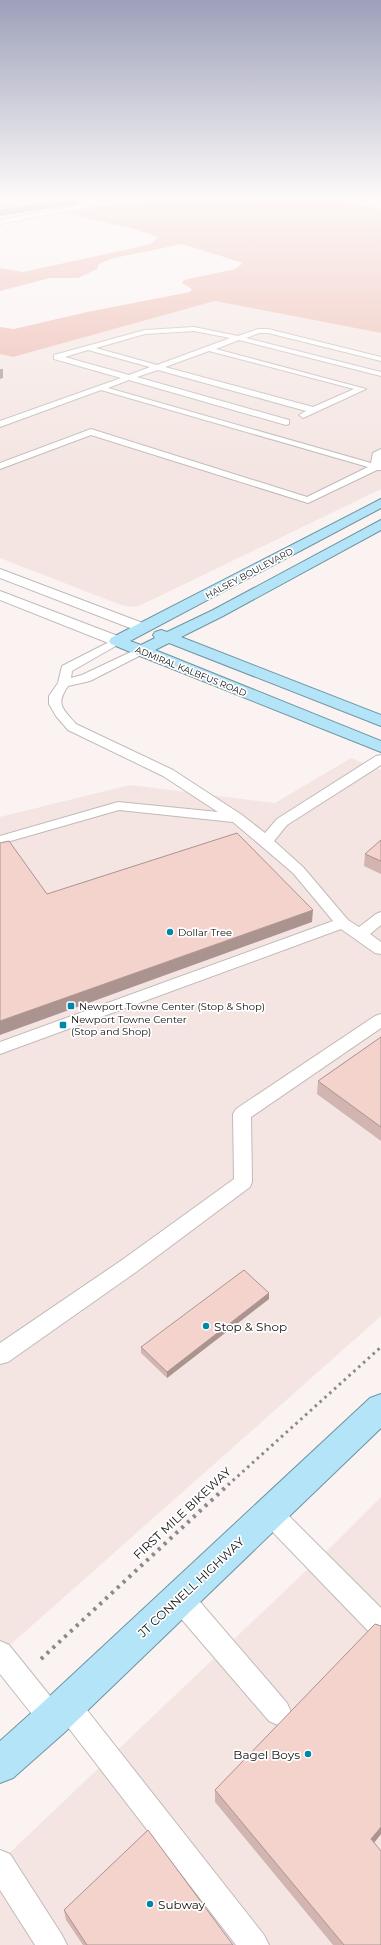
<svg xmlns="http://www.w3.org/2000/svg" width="381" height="1945" font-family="Montserrat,sans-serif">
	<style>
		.built { fill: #f4e5e2 }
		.green { fill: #edb6ac }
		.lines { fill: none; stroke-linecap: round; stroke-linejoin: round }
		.service-casing { stroke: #c1bab9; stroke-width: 2 }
		.minor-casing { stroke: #c1bab9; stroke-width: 2 }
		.tertiary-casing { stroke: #c1bab9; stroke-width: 2 }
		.secondary-casing { stroke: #c1bab9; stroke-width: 2 }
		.trunk-casing { stroke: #6f95a4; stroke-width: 2 }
		.path-far1 { stroke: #8d8988; stroke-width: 3; stroke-dasharray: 2.5 4; stroke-linecap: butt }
		.path { stroke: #8d8988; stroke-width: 4; stroke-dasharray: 3 5; stroke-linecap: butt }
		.service { fill: #fff; fill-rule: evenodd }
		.minor { fill: #fff; fill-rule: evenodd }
		.tertiary { fill: #fff; fill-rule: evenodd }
		.secondary { fill: #fff; fill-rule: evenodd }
		.trunk { fill: #b4e4f7; fill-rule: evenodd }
		.wall { fill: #d2b5b0 }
		.shaded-wall { fill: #ab9490 }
		.building { fill: #f4d3cd; stroke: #ab9490 }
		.poi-dot { fill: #0186a8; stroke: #fff; stroke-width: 1.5 }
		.labels { text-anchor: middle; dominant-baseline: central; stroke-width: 3.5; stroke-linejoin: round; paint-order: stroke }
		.far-street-label { font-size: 9px; fill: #100e0e; stroke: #fff }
		.poi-label { font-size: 10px; fill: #100e0e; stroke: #fff; text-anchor: start }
		.near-poi-label { font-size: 12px; fill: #100e0e; stroke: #fff; text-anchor: start }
		.near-street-label { font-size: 12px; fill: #100e0e; stroke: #fff }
	</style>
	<rect width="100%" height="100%" fill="#faf3f2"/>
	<g class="built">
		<polygon points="215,301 381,333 381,489 139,606 131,607 121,605 0,558 0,354 13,357"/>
		<polygon points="351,758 381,770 381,1316 0,1654 0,817 130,785 275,803"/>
		<polygon points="381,1497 381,1945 0,1945 0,1862 334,1544"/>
	</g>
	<polygon class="green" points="201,196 316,196 381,209 381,333 215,301 13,357 0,354 0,327 14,329 87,312 190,292 192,289 182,283 184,280 235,269 243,263 182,244 114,258 99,264 97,269 78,278 50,278 0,291 0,268 23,272 143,246 151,244 158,237 130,228 62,213 99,207"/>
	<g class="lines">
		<g class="service-casing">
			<g id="service">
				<path d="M194 327 238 336 258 329H268L381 357V361L268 333H259L246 338 381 372V376L239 340 216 349 366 389 303 418 299 415 306 411 158 370 137 377 289 420V424L286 425 129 380 108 388 371 463 373 453 381 449V470H377L308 503 91 435 0 469V463L91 429 307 497 368 467 101 390 0 427V421L121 378 54 359V355L145 330ZM194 331 230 338 157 365 96 348 145 334ZM88 350 150 367 129 375 65 357ZM209 351 354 389 313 407 165 367Z"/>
				<path d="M117 638 121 639 123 641 121 643 72 671 71 678 82 675 137 649H145L147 651 145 653 90 681 68 686C55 705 63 709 76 724L173 770 242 815 265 833 277 819 376 756 381 755V765L287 825 274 841 303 867 348 920 359 927 376 914 381 912V925L370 934 381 942V954L375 953 341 929 0 1054V1042L333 921 293 873 233 822 119 810 0 844V836L118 802 218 812 163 776 68 730 56 716 49 704V696L58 683 62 666Z"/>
				<polygon points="381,1014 381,1028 251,1117 252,1182 250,1187 136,1272 8,1362 0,1364 0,1343 122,1260 234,1179 233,1114 236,1109 375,1016"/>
				<polygon points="270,1502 278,1505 381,1608 381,1638 372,1635 262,1521 258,1513 262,1505"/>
				<polygon points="180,1586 189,1589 287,1703 291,1712 287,1721 278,1725 269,1721 171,1607 168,1598 171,1589"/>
				<polygon points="0,1641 9,1645 55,1702 58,1696 67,1692 76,1696 264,1935 269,1945 236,1945 64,1722 61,1728 52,1732 43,1728 0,1674"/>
				<polygon points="0,1850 10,1854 62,1935 67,1945 35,1945 0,1890"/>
			</g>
		</g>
		<g class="minor-casing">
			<polygon id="minor" points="0,196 121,200 125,202 121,204 0,199"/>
		</g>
		<g class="tertiary-casing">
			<polygon id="tertiary" points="152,196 182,196 179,198 89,207 0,224 0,220 89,203"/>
		</g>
		<g class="secondary-casing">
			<g id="secondary">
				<polygon points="0,569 148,625 151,628 148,631 143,633 138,631 0,578"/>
				<polygon points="0,591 123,638 125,641 123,644 117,646 111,644 0,600"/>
			</g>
		</g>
		<g class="trunk-casing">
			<g id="trunk">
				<polygon points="381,499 381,508 130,641 141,645 155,638 153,635 155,632 161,630 167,632 213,610 381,520 381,530 223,616 181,637 381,715 381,726 169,643 155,650 381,741 381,752 135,654 111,644 109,641 111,638"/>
				<polygon points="381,1394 381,1428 65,1732 13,1778 0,1783 0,1741 39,1706 370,1398"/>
			</g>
		</g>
		<polyline class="path-far1" points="228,1485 381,1347"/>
		<polyline class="path" points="41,1659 229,1484"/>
		<use href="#service" class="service"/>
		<use href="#minor" class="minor"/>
		<use href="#tertiary" class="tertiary"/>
		<use href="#secondary" class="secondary"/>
		<use href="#trunk" class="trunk"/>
	</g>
	<g class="wall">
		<polygon points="59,196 127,196 116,198"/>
		<polygon points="323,196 336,196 331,198"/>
		<polygon points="345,196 381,196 366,200"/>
		<polygon points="381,840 381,874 364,866 365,854"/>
		<polygon points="381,1037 381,1141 317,1094 318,1081"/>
		<polygon points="269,1293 269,1299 167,1378 141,1353 141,1347"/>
		<polygon points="381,1626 381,1834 374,1843 381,1945 333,1945 215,1802 215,1790"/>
		<polygon points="64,1910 233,1945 83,1945 66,1920"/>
	</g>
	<g class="shaded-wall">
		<polygon points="116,196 127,196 116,198"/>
		<polygon points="366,196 381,196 366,200"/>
		<polygon points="77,199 77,204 0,216 0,210"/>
		<polygon points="0,369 3,369 3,378 0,379"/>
		<polygon points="313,910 312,922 0,1035 0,1021"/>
		<polygon points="269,1293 269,1299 167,1378 167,1372"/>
		<polygon points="381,1827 381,1834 368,1850 371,1839"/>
	</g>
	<g class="building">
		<polygon points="0,196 24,196 77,199 0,210"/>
		<polygon points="237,833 313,910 0,1021 0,843 9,841 47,894"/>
		<polygon points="381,840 381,861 365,854"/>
		<polygon points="381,1037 381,1127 318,1081"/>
		<polygon points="244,1270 269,1293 167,1372 141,1347"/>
		<polygon points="375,1624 381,1626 381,1827 371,1839 381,1851 381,1945 344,1945 215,1790"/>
		<polygon points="148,1830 233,1945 87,1945 64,1910"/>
	</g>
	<linearGradient id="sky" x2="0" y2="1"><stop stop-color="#9da0ba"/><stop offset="0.42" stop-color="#fdfaf9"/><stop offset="1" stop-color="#fdfaf9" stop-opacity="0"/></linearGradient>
	<rect width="381" height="469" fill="url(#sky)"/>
	<g class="poi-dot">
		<circle cx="170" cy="932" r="4"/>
		<rect x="67" y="1002" width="8" height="8" rx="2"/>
		<rect x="59" y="1021" width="8" height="8" rx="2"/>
		<circle cx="206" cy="1326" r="4"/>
		<circle cx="308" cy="1754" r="4"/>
		<circle cx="150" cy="1904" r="4"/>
	</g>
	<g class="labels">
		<g class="far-street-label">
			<text transform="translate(249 573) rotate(-28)">HALSEY BOULEVARD</text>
			<text transform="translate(191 671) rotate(22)">ADMIRAL KALBFUS ROAD</text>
		</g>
		<g class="poi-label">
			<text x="178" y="932">Dollar Tree</text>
			<text x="79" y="1006">Newport Towne Center (Stop &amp; Shop)</text>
			<text x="71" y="1019">Newport Towne Center<tspan x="71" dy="12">(Stop and Shop)</tspan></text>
		</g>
		<g class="near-poi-label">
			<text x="214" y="1326">Stop &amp; Shop</text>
			<text x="300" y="1754" text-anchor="end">Bagel Boys</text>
			<text x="158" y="1904">Subway</text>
		</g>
		<g class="near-street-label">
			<text transform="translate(182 1513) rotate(-43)">FIRST MILE BIKEWAY</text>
			<text transform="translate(191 1587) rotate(-43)">JT CONNELL HIGHWAY</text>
		</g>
	</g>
</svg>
